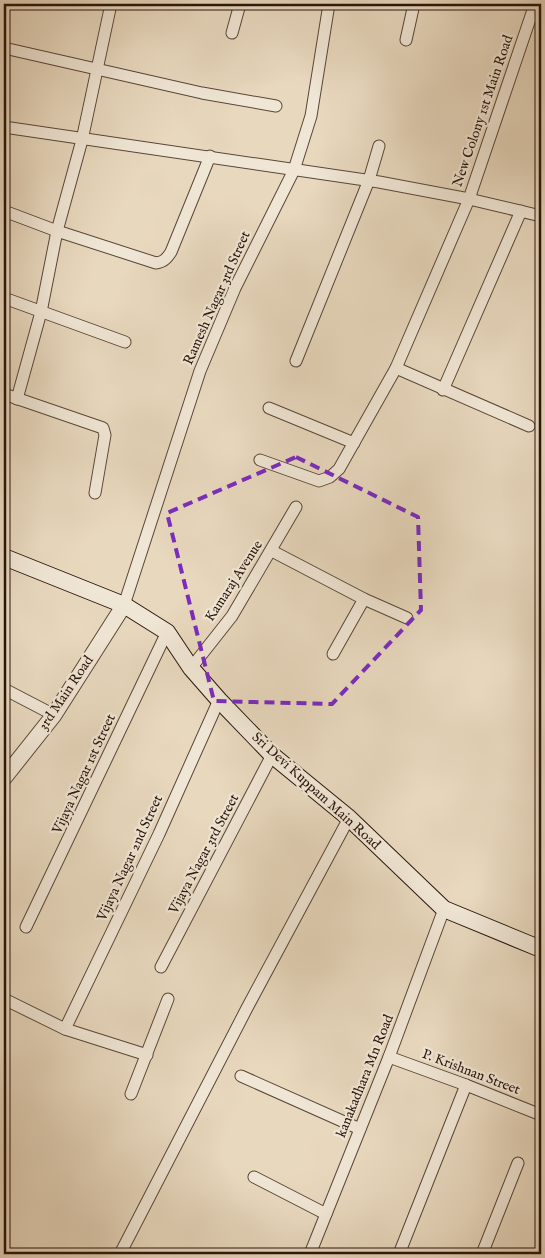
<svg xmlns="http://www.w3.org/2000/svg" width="545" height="1258" font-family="'IM FELL English',serif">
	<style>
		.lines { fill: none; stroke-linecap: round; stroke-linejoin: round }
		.minor-casing { stroke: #594638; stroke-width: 13 }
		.tertiary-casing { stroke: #594638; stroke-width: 17 }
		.secondary-casing { stroke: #29150c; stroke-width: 18 }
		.minor { stroke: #f0e6d5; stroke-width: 11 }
		.tertiary { stroke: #f0e6d5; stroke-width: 15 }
		.secondary { stroke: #f0e6d5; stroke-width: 16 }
		.marked { fill: none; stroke: #7b2cbf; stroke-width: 4; stroke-dasharray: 10 6; stroke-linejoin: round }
		.labels { text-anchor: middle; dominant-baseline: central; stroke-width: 4.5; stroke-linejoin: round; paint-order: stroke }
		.street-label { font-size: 14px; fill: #29150c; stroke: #f0e6d5 }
	</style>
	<rect width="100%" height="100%" fill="#e8d8be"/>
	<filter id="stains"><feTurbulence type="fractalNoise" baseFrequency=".004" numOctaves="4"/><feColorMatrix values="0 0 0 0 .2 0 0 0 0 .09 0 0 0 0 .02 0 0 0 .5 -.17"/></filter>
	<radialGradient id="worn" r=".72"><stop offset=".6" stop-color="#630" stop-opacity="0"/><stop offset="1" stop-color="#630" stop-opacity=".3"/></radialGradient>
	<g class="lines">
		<g class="minor-casing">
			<g id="minor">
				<polyline points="232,33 240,4"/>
				<polyline points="406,40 414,4"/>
				<polyline points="4,48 202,93 276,106"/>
				<polyline points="4,127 379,182 469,199 541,216"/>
				<path d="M4 211 57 231 156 263C164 262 167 258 171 252L210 156"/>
				<polyline points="4,298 125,342"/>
				<polyline points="296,361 369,180 379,146"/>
				<polyline points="396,368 529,426"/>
				<polyline points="443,390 521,211"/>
				<polyline points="4,394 103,428 105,435 95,493"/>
				<polyline points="17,399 41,312 57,231 82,140 111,4"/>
				<polyline points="269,408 354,443"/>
				<polyline points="260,460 319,481 330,477 339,469 396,368 469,199 535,4"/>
				<polyline points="272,551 364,599 407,618"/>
				<polyline points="124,605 200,371 235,288 294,170 311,116 329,4"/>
				<polyline points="333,654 364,599"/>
				<polyline points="191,668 232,616 296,507"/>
				<polyline points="4,689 54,715"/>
				<polyline points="26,927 167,632"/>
				<polyline points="161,967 272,755"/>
				<polyline points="4,999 65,1029 147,1055"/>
				<polyline points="65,1029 159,834 219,700"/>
				<polyline points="389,1057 466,1085 541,1115"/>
				<polyline points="241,1076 360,1129"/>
				<polyline points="131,1094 168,999"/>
				<polyline points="254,1177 326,1214"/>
				<polyline points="120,1254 247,1008 349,818"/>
				<polyline points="310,1254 389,1057 444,909"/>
				<polyline points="399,1254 466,1085"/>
				<polyline points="482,1254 518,1163"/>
			</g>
		</g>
		<g class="tertiary-casing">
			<polyline id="tertiary" points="4,778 54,715 124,605"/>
		</g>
		<g class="secondary-casing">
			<polyline id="secondary" points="4,557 124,605 167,632 191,668 219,700 272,755 349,818 444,909 541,949"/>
		</g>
		<use href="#minor" class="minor"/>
		<use href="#tertiary" class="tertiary"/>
		<use href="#secondary" class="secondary"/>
	</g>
	<path class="marked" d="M296 457 418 517 421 610 332 704 214 701 167 513Z"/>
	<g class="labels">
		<g class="street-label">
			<text transform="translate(483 111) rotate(-71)">New Colony 1st Main Road</text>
			<text transform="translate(217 298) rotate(-66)">Ramesh Nagar 3rd Street</text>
			<text transform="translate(234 581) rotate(-57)">Kamaraj Avenue</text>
			<text transform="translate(66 693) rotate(-56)">3rd Main Road</text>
			<text transform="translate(84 774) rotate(-65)">Vijaya Nagar 1st Street</text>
			<text transform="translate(316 791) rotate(42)">Sri Devi Kuppam Main Road</text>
			<text transform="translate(204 854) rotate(-62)">Vijaya Nagar 3rd Street</text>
			<text transform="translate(130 858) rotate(-65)">Vijaya Nagar 2nd Street</text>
			<text transform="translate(471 1072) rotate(21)">P. Krishnan Street</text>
			<text transform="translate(365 1076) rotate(-68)">kanakadhara Mn Road</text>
		</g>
	</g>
	<rect width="545" height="1258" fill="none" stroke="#e8d8be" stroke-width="20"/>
	<rect x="5" y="5" width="535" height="1248" fill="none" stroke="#29150c" stroke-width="2.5"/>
	<rect x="10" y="10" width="525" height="1238" fill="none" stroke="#29150c"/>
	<rect width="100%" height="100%" filter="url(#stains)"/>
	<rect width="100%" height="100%" fill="url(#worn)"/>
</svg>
